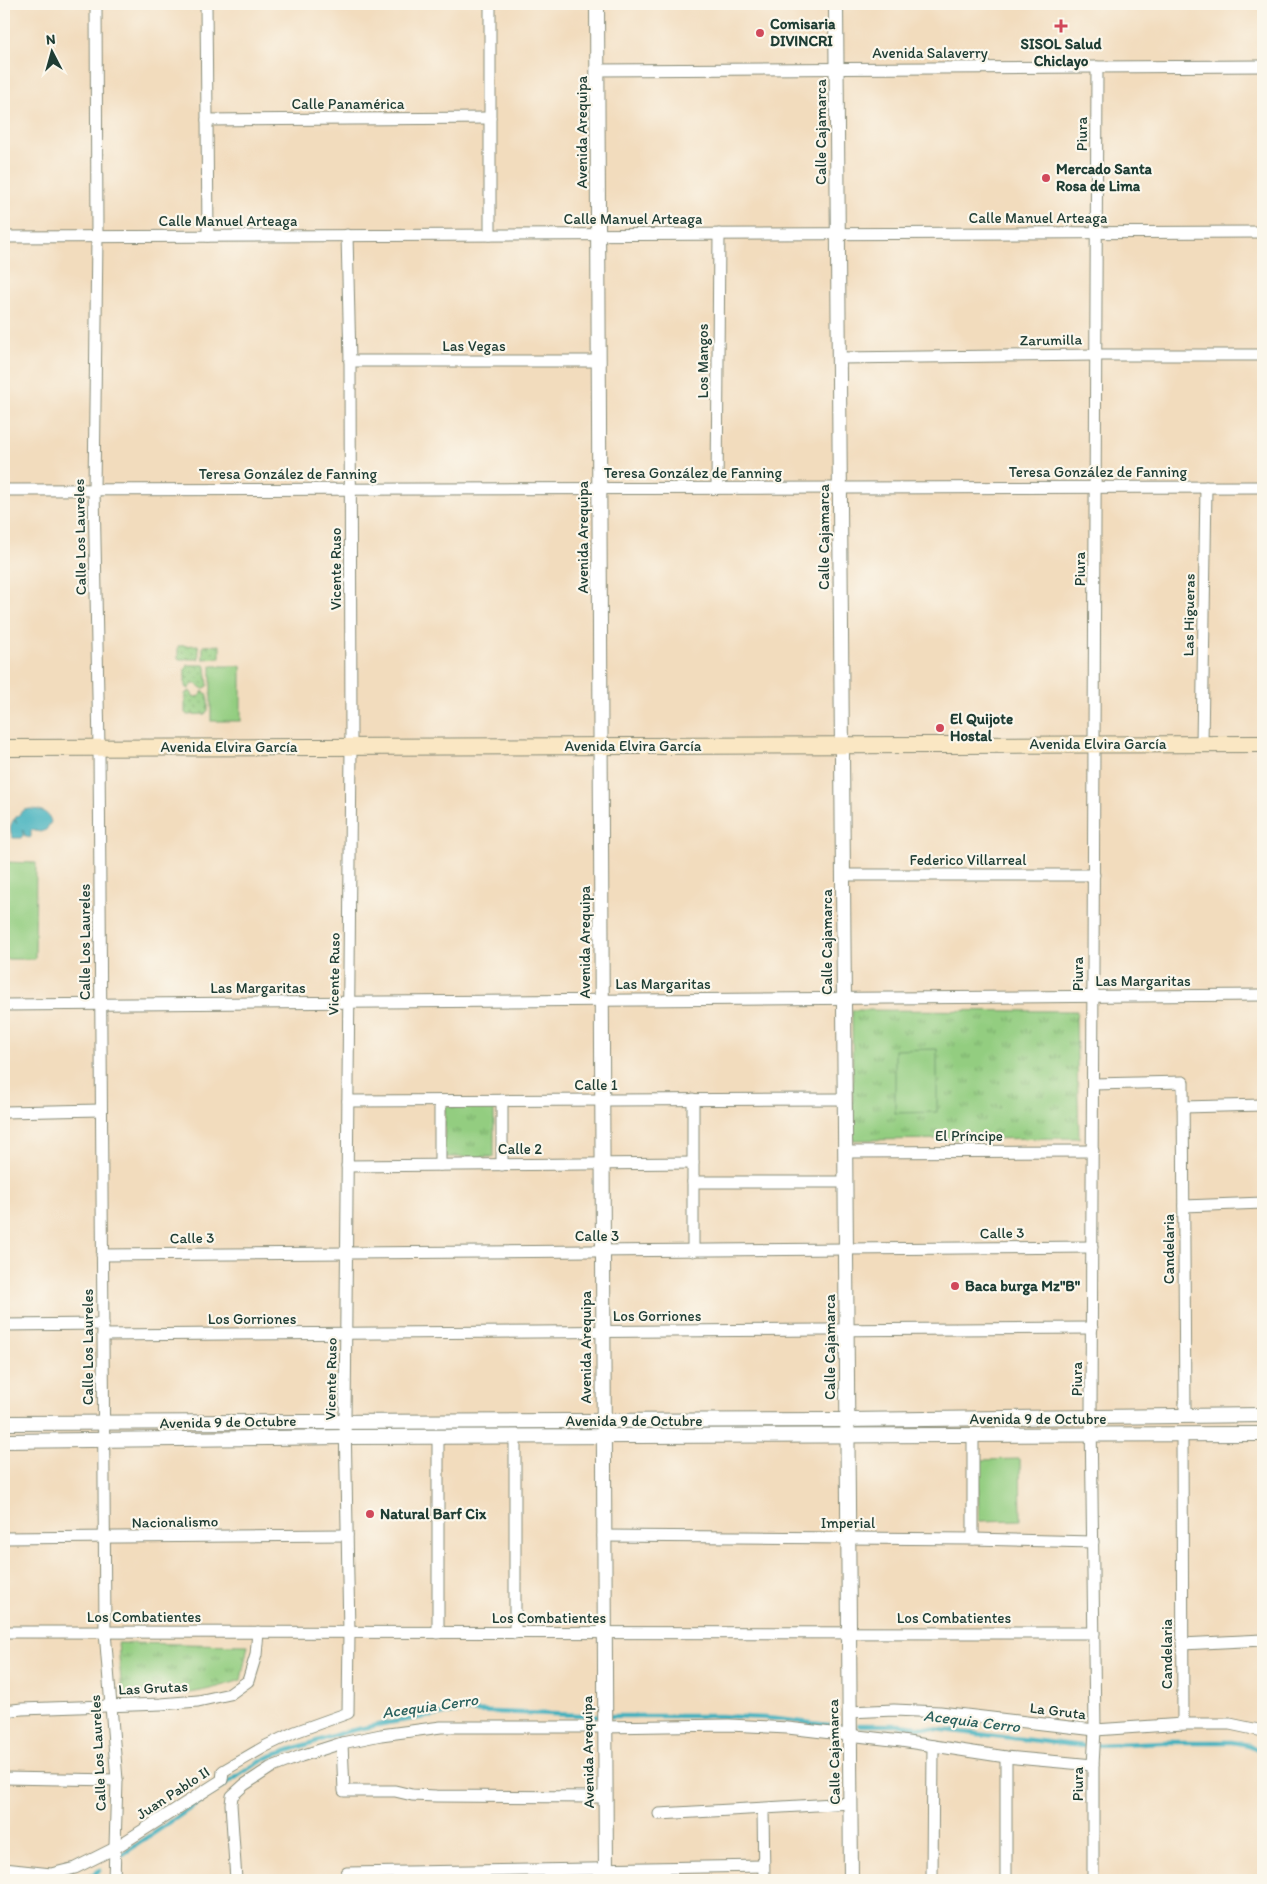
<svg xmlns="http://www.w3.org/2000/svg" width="1267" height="1884" font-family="Itim,sans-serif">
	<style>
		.grass { fill: url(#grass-dots); stroke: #59855a }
		.park { fill: url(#park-tufts); stroke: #59855a }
		.pitch { fill: #93cd80; stroke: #59855a }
		.water { fill: #41b0bd; stroke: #307678 }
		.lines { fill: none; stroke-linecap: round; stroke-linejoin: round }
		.stream { stroke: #41b0bd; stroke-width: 4.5 }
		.minor-casing { stroke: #888c78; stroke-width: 13 }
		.tertiary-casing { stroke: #888c78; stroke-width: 16 }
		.secondary-casing { stroke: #888c78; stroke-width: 18 }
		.minor { stroke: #fff; stroke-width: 11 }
		.tertiary { stroke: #fff; stroke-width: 14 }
		.secondary { stroke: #fae7c3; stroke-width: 16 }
		.poi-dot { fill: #d1495b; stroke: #fbf7ec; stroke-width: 2 }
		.labels { text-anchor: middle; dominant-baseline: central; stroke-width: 4.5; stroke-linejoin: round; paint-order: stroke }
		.poi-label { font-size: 15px; font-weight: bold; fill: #1f3d34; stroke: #fbf7ec; text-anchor: start }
		.street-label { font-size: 15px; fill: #1f3d34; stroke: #fbf7ec }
		.water-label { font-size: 16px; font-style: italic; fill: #29605d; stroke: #fbf7ec }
	</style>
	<defs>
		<pattern id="grass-dots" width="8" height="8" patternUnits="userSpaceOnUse" patternTransform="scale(1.25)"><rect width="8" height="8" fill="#93cd80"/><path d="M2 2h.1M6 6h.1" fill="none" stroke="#77a86a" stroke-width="1.8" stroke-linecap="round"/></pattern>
		<pattern id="park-tufts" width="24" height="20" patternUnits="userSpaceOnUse" patternTransform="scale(1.25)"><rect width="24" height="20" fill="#93cd80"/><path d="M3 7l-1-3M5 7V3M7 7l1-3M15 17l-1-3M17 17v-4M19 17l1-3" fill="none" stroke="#77a86a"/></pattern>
	</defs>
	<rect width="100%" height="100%" fill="#fbf7ec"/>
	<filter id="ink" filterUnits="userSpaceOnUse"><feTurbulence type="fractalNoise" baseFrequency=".02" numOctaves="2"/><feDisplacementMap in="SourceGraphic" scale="10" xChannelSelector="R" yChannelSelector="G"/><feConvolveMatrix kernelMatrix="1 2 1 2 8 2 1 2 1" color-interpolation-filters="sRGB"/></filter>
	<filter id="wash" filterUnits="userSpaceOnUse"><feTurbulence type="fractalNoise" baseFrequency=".0096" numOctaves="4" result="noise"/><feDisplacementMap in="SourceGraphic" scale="20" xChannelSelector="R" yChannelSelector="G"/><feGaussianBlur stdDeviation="1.12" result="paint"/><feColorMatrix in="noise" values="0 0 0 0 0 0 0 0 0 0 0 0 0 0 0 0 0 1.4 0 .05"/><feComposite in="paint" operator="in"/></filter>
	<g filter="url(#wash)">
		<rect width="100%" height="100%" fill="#f2dcbd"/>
		<g class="grass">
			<polygon points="198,645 199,659 178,659 178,646"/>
			<polygon points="220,645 220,658 203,659 203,646"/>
			<polygon points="188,665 205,665 206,667 208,686 203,689 196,684 193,684 189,689 185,687 185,668"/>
			<polygon points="190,691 194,697 200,696 203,691 208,695 208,710 205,714 187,715 185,713 185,694"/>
		</g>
		<g class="park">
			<polygon points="852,1010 1077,1011 1076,1019 1079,1138 853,1140"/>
			<polygon points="445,1106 494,1107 494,1157 444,1157"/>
			<path d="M118 1643 248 1645 241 1680C198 1694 167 1699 122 1694Z"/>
		</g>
		<g class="pitch">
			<rect x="211" y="666" width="30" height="55"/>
			<polygon points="4,862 36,863 35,959 4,959"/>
			<polygon points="937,1049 937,1112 895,1113 895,1050"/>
			<polygon points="1020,1459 1021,1520 979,1521 978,1460"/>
		</g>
		<path class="water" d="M30 809C40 809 49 812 51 822L46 830 40 832 31 830V837L29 838 25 836 23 830V836L21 838H13C9 831 10 825 14 819L17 824 15 818 24 810Z"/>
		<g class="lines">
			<g class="stream">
				<polyline points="859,1725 900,1725 1083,1746"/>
				<polyline points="1097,1745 1162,1742 1232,1742 1249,1745 1263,1753"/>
				<polyline points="119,1857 251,1767 271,1756 345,1732 387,1723 464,1711 607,1716 721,1716 767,1718 838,1726"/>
				<polyline points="85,1880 100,1870"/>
			</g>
		</g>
	</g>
	<g filter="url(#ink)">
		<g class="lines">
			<g class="minor-casing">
				<g id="minor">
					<polyline points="96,4 97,236 94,490 99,748 105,1632 117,1780 114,1880"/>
					<polyline points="206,4 208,236"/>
					<polyline points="490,4 490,235"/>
					<polyline points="597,70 1263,66"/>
					<polyline points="207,120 490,118"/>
					<polyline points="4,237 1263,232"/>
					<polyline points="839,358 1096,355 1263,355"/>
					<polyline points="350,361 599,361"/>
					<polyline points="717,488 719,234"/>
					<polyline points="4,490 1263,487"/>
					<polyline points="1202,744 1206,487"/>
					<polyline points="843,875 1094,875"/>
					<polyline points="4,1005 1263,995"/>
					<polyline points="1093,1084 1183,1082 1185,1416"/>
					<polyline points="348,1101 845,1099"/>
					<polyline points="1183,1107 1263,1105"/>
					<polyline points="4,1112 101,1110"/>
					<polyline points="845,1152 1093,1151"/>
					<polyline points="440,1165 440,1101"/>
					<polyline points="502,1165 502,1100"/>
					<polyline points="347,1166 693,1163"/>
					<polyline points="693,1182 845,1182"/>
					<polyline points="1184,1206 1263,1203"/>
					<polyline points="693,1251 693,1099"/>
					<polyline points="102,1255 1092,1247"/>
					<polyline points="4,1325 103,1324"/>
					<polyline points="103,1335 1092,1328"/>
					<polyline points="1182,1434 1183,1724"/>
					<polyline points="438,1437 438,1633"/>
					<polyline points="603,1536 973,1539 1093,1542"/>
					<polyline points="4,1538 347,1535"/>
					<polyline points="973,1539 973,1436"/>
					<polyline points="4,1632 1094,1633"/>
					<polyline points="515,1633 515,1437"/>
					<polyline points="1182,1644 1263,1640"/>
					<polyline points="4,1711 22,1709 161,1704 198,1701 230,1694 248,1681 256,1655 258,1632"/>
					<polyline points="849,1712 894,1710 940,1712 1095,1730 1183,1724 1230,1724 1263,1731"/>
					<polyline points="342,1743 344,1791 395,1791 412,1795 436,1796 605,1797"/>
					<polyline points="4,1778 117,1780"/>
					<polyline points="763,1809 764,1880"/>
					<polyline points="659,1814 851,1803"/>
					<polyline points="4,1869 51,1874 75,1868 115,1848 222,1780 223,1771 266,1746 295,1732 348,1713 349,1633 345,1420 351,747 350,361 347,235"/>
					<polyline points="236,1880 231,1804 232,1796 244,1785 270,1768 301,1756 342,1743 381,1735 441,1727 604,1727 729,1725 788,1728 901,1741 1006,1757 1093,1765"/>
					<polyline points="348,1880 347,1873 763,1866"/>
					<polyline points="932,1880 933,1746"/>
					<polyline points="1006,1880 1006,1757"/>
					<polyline points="1093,1880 1093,1765 1095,1730 1091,1417 1097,67"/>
				</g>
			</g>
			<g class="tertiary-casing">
				<g id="tertiary">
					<polyline points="597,4 606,1880"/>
					<polyline points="836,4 851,1880"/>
					<polyline points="4,1423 847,1420 1263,1415"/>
					<polyline points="4,1441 345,1437 1263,1434"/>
				</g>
			</g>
			<g class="secondary-casing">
				<polyline id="secondary" points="4,748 1263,744"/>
			</g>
			<use href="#minor" class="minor"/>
			<use href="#tertiary" class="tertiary"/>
			<use href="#secondary" class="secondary"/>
		</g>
	</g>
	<g class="poi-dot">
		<path d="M1058.5 18.5h5v5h5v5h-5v5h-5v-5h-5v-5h5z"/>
		<circle cx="760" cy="33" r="5"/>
		<circle cx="1046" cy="178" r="5"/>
		<circle cx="940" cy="728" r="5"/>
		<circle cx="955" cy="1286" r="5"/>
		<circle cx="370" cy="1514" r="5"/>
	</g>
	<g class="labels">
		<g class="poi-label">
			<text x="770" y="24">Comisaria<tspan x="770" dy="17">DIVINCRI</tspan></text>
			<text x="1061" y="44" text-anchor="middle">SISOL Salud<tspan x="1061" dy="17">Chiclayo</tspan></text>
			<text x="1056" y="169">Mercado Santa<tspan x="1056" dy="17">Rosa de Lima</tspan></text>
			<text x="950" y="719">El Quijote<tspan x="950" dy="17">Hostal</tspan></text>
			<text x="965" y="1286">Baca burga Mz"B"</text>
			<text x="380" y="1514">Natural Barf Cix</text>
		</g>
		<g class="street-label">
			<text x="930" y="53">Avenida Salaverry</text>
			<text x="348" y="104">Calle Panamérica</text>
			<text transform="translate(582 132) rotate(-90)">Avenida Arequipa</text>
			<text transform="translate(821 132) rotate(-90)">Calle Cajamarca</text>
			<text transform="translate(1082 134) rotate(-90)">Piura</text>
			<text x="1038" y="218">Calle Manuel Arteaga</text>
			<text x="633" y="219">Calle Manuel Arteaga</text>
			<text x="228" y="221">Calle Manuel Arteaga</text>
			<text transform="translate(1051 340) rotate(-1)">Zarumilla</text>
			<text x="474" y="346">Las Vegas</text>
			<text transform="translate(703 361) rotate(-90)">Los Mangos</text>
			<text x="1098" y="472">Teresa González de Fanning</text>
			<text x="693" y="473">Teresa González de Fanning</text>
			<text x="288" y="474">Teresa González de Fanning</text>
			<text transform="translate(80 537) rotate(-91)">Calle Los Laureles</text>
			<text transform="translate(583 537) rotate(-90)">Avenida Arequipa</text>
			<text transform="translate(824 537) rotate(-90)">Calle Cajamarca</text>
			<text transform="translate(336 569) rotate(-90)">Vicente Ruso</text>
			<text transform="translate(1080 569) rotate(-90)">Piura</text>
			<text transform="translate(1189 615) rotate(-89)">Las Higueras</text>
			<text x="1098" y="744">Avenida Elvira García</text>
			<text x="633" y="746">Avenida Elvira García</text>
			<text x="229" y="747">Avenida Elvira García</text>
			<text x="968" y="860">Federico Villarreal</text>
			<text transform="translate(85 942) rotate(-90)">Calle Los Laureles</text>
			<text transform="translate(585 942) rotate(-90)">Avenida Arequipa</text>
			<text transform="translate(827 942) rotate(-90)">Calle Cajamarca</text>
			<text transform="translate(334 974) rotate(-89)">Vicente Ruso</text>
			<text transform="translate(1078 974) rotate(-90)">Piura</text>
			<text x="1143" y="981">Las Margaritas</text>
			<text x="663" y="984">Las Margaritas</text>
			<text x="258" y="988">Las Margaritas</text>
			<text x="596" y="1085">Calle 1</text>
			<text x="969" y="1136">El Príncipe</text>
			<text x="520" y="1149">Calle 2</text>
			<text transform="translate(1002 1233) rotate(-1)">Calle 3</text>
			<text x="597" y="1236">Calle 3</text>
			<text transform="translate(192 1238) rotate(-1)">Calle 3</text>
			<text transform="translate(1169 1249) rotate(-90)">Candelaria</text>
			<text x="657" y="1316">Los Gorriones</text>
			<text x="252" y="1319">Los Gorriones</text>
			<text transform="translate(88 1347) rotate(-90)">Calle Los Laureles</text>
			<text transform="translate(586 1347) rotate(-90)">Avenida Arequipa</text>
			<text transform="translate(830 1347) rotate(-90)">Calle Cajamarca</text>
			<text transform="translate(331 1379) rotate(-89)">Vicente Ruso</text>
			<text transform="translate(1077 1379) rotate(-90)">Piura</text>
			<text x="1038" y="1419">Avenida 9 de Octubre</text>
			<text x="634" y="1421">Avenida 9 de Octubre</text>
			<text transform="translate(228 1422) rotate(-1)">Avenida 9 de Octubre</text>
			<text transform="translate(175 1522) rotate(-1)">Nacionalismo</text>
			<text x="848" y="1523">Imperial</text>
			<text x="144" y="1617">Los Combatientes</text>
			<text x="549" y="1618">Los Combatientes</text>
			<text x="954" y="1618">Los Combatientes</text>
			<text transform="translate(1167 1654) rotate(-90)">Candelaria</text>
			<text transform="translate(153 1688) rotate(-3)">Las Grutas</text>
			<text transform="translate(1058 1711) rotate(7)">La Gruta</text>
			<text transform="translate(588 1752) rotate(-91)">Avenida Arequipa</text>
			<text transform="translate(834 1752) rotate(-91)">Calle Cajamarca</text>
			<text transform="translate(98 1753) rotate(-93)">Calle Los Laureles</text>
			<text transform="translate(1078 1784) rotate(-90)">Piura</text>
			<text transform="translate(173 1793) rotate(-33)">Juan Pablo II</text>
		</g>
		<g class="water-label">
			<text transform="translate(430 1706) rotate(-8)">Acequia Cerro</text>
			<text transform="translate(972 1721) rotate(7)">Acequia Cerro</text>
		</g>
	</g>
	<rect width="1267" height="1884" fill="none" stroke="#fbf7ec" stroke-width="20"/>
	<g transform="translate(52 52) rotate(354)" stroke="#fbf7ec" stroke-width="4" paint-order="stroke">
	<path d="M0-4L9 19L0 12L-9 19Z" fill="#1f3d34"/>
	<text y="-8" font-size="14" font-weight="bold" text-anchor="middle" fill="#1f3d34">N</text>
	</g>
</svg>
